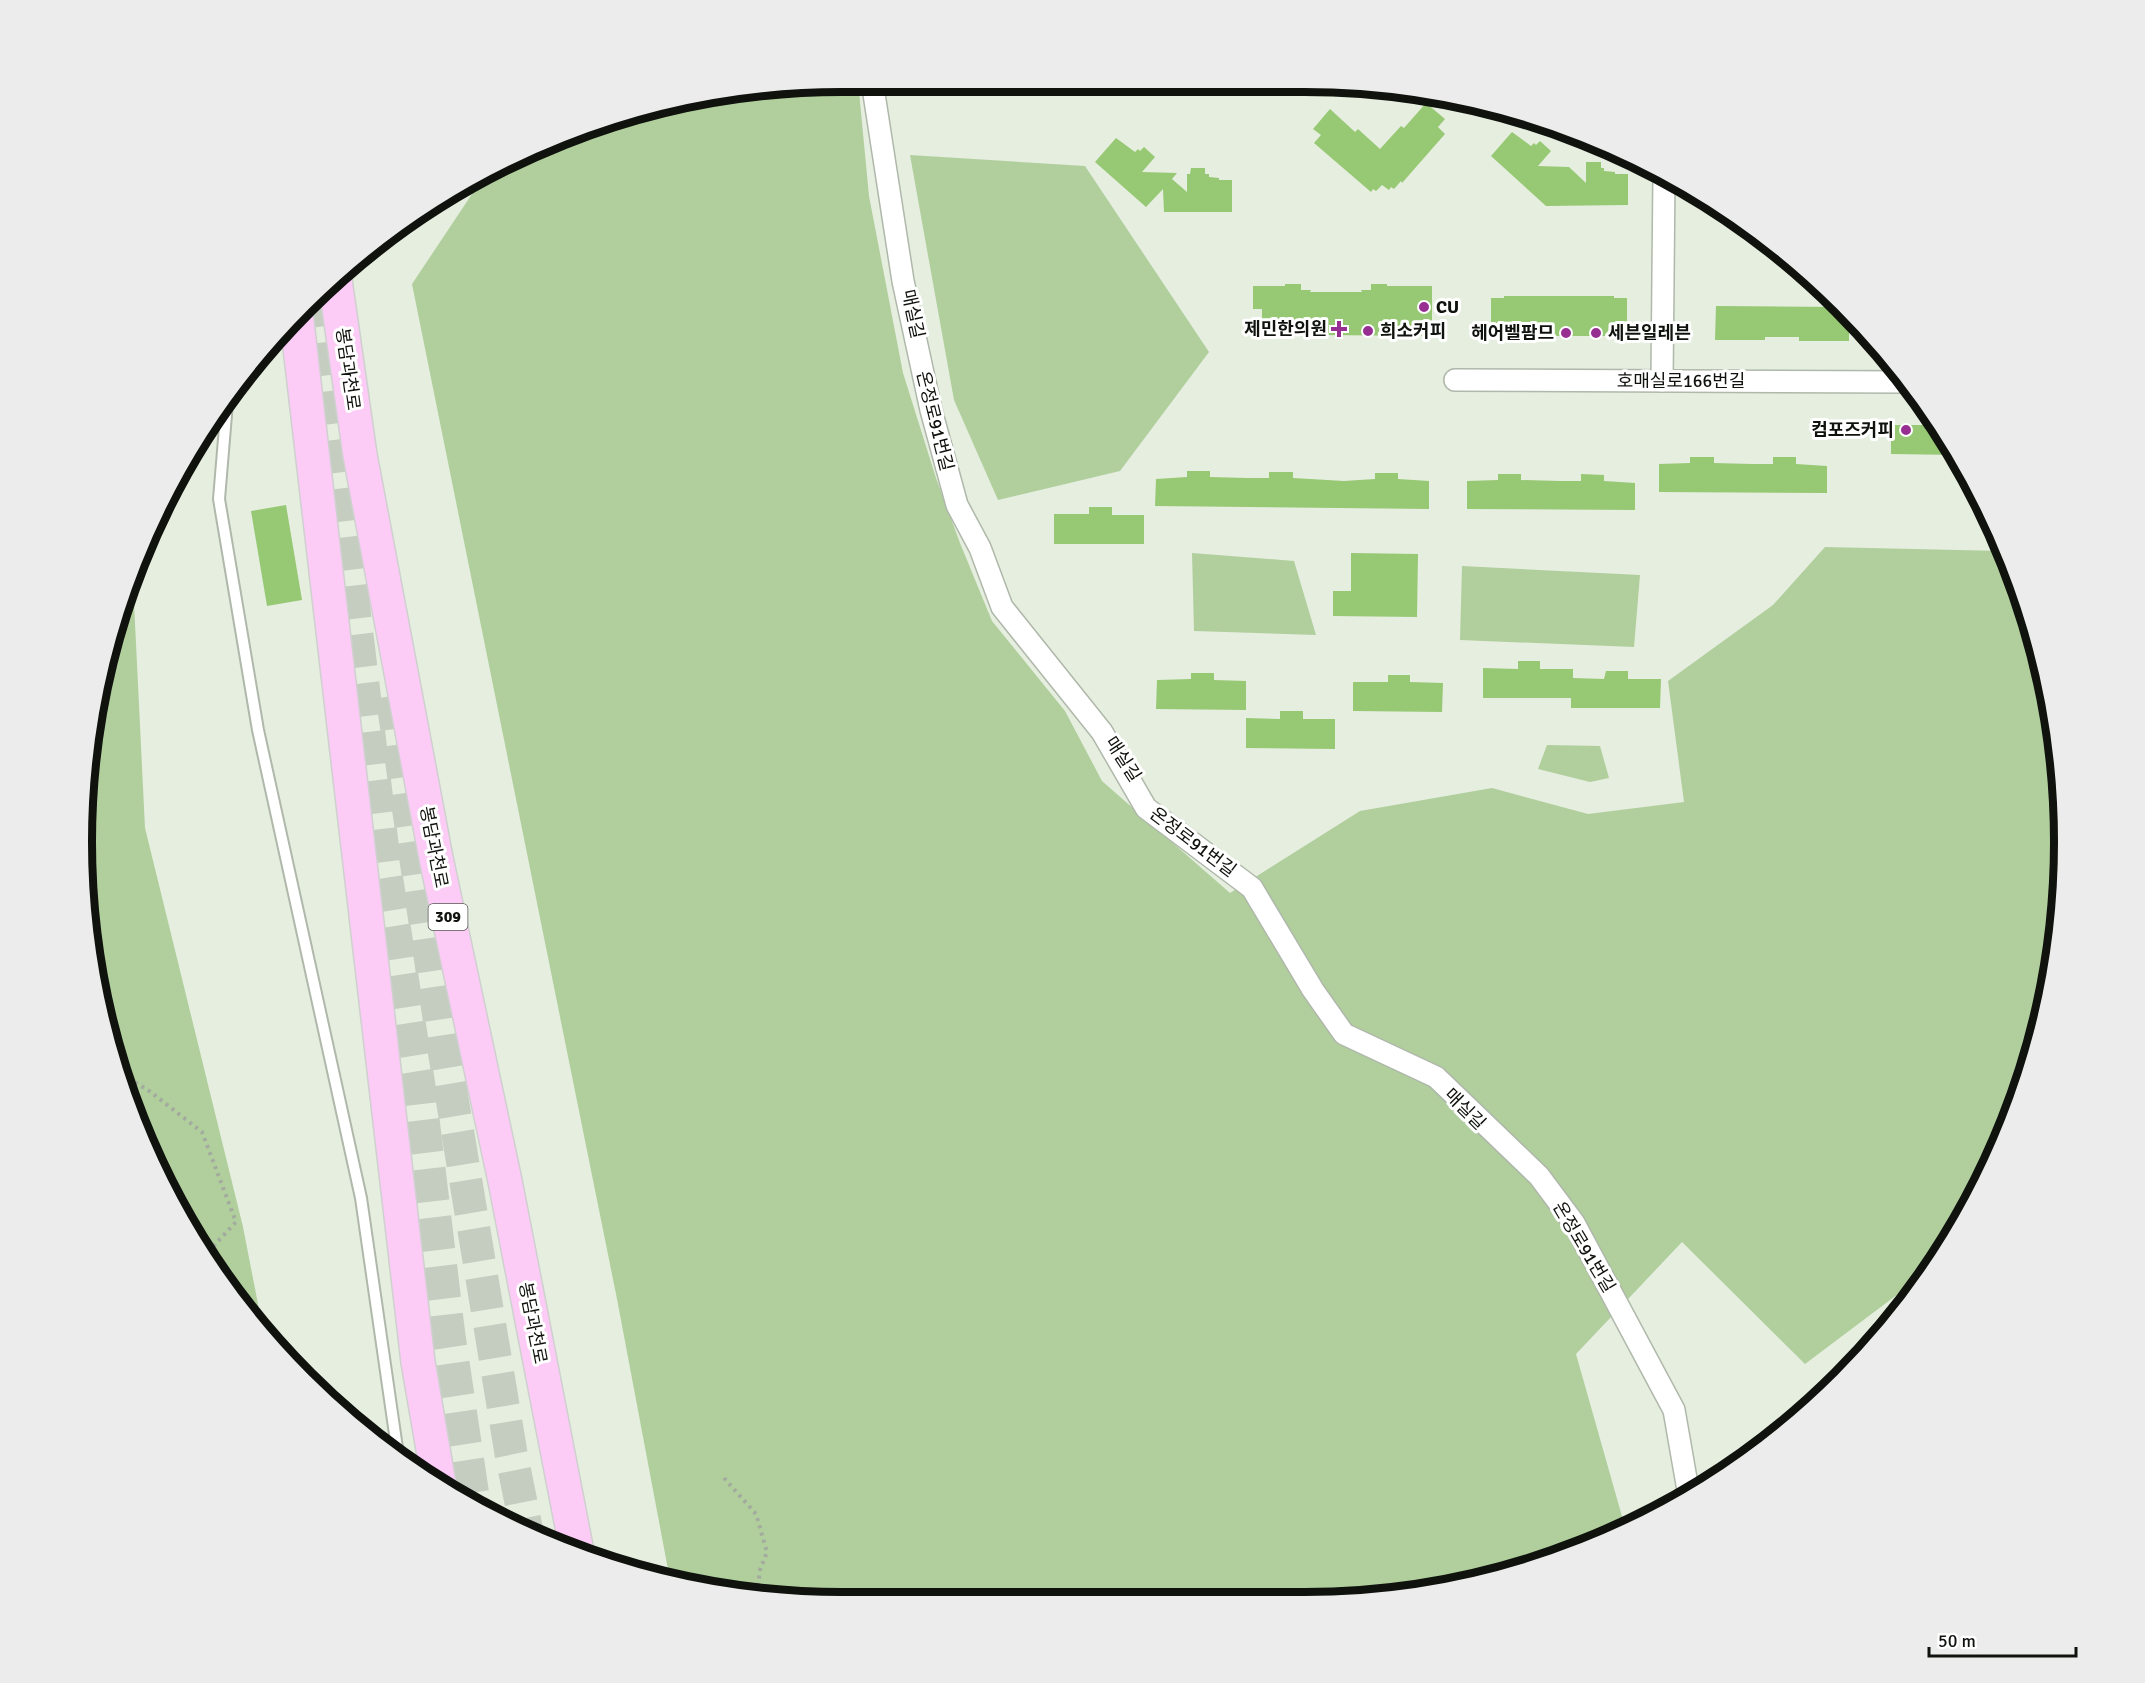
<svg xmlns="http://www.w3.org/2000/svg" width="2145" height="1683" font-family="Signika,'Noto Sans KR',sans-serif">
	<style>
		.green { fill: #b1cf9d }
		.building { fill: #97c874 }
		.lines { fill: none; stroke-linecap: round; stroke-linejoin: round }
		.motorway-tunnel { stroke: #c5cdc0; stroke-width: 33; stroke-dasharray: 33 16; stroke-linecap: butt }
		.service-casing { stroke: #afb8aa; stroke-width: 14 }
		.minor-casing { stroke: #afb8aa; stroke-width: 24 }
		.trunk-casing { stroke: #cfd0cf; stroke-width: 36 }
		.path { stroke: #a3aa9e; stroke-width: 4; stroke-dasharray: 3 4.5; stroke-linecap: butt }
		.service { stroke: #fff; stroke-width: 10 }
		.minor { stroke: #fff; stroke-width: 21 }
		.trunk { stroke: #fccbf6; stroke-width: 33 }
		.poi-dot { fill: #972e91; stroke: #fff; stroke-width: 2 }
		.labels { text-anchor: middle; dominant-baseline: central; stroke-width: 6; stroke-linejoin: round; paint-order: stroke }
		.shield { fill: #fff; stroke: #575956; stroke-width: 1.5 }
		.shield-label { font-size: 16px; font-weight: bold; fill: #0f120d }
		.poi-label { font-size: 18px; font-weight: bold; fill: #0f120d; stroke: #fff; text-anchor: start }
		.street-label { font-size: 18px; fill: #0f120d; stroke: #fff }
		.rim { fill: none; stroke: #0f120d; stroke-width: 8 }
	</style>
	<rect width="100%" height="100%" fill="#e5eedf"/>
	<g class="green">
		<polygon points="841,81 858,81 869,196 903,373 936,478 960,543 992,621 1065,711 1102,781 1230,893 1360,811 1492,788 1588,814 1684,802 1668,681 1773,605 1825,547 2003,551 2024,597 2057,742 2062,891 2038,1038 1986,1178 1926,1273 1805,1364 1682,1242 1576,1354 1625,1527 1548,1562 1354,1600 841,1602 693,1587 670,1580 617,1299 412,284 486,173 644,107"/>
		<polygon points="910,155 1085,166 1209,352 1120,471 998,500 954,400"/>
		<polygon points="1192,553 1294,561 1316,635 1194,631"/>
		<polygon points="1462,566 1640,575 1634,647 1460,640"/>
		<polygon points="133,582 145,828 243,1227 264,1335 183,1222 107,1039 81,842 107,645"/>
		<polygon points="1547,745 1600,746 1609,778 1590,782 1538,769"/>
	</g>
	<g class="building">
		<polygon points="1426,103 1445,119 1438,127 1445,134 1402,183 1401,181 1394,189 1391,187 1389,190 1382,185 1376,191 1373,189 1371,192 1314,143 1321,135 1313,129 1330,109 1355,132 1358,129 1380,149 1401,126 1404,128"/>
		<polygon points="1512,132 1531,146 1534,143 1536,145 1540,141 1551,151 1538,166 1569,167 1586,183 1586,162 1601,162 1601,168 1604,168 1604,171 1615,172 1615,174 1628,174 1628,205 1546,206 1491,156"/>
		<polygon points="1116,138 1135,152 1138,149 1140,151 1144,147 1155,157 1142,172 1177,173 1172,179 1187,192 1187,174 1190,174 1191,168 1205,168 1205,174 1209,174 1209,177 1219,178 1219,180 1232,180 1232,212 1164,212 1163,189 1146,207 1095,162"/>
		<polygon points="1285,284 1301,284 1301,290 1311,290 1310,292 1362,292 1361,290 1371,290 1371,284 1387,284 1387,286 1432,286 1432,336 1322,335 1323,324 1262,323 1262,309 1253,309 1253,286 1285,286"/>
		<polygon points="1504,296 1614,296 1614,298 1627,298 1627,329 1615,329 1616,336 1491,336 1491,298 1504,298"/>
		<polygon points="1716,306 1839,307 1849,316 1849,341 1799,341 1799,337 1765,337 1765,340 1715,340"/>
		<polygon points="1891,425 1936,425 1958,455 1891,454"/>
		<polygon points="1690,457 1714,457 1714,463 1752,464 1773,464 1773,457 1796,457 1796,464 1827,466 1827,493 1659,492 1659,464 1690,463"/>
		<polygon points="1187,471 1210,471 1210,477 1247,478 1269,478 1269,472 1293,472 1293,478 1344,481 1375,479 1375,473 1398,473 1398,479 1429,481 1429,509 1155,506 1156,479 1187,477"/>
		<polygon points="1498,474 1521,474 1521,480 1560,481 1581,481 1581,474 1604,475 1604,481 1635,483 1635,510 1467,509 1467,481 1498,480"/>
		<polygon points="286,505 302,600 267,606 251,511"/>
		<polygon points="1089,507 1112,507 1112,515 1144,515 1144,544 1054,544 1054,514 1089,514"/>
		<polygon points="1351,553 1418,554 1417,617 1333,616 1333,591 1351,591"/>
		<polygon points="1518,661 1540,661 1540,669 1573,669 1573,678 1604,679 1606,671 1628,671 1628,679 1661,679 1660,708 1571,708 1571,698 1483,698 1483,668 1518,669"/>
		<polygon points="1191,673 1214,673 1214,680 1246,681 1246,710 1156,709 1157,680 1191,679"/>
		<polygon points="1388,675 1410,675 1410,682 1443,683 1442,712 1353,711 1353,682 1388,682"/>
		<polygon points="1280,711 1303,711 1303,719 1335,719 1335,749 1246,748 1246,718 1280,719"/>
	</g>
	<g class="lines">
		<g class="motorway-tunnel">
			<polyline points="316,294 385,868 419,1086 449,1336 474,1503"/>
			<polyline points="392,696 442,1038 511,1453 527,1532"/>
		</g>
		<g class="service-casing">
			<polyline id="service" points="227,403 219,499 258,730 361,1198 398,1455"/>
		</g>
		<g class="minor-casing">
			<g id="minor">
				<polyline points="872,81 903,281 931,410 957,505 980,548 1002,607 1102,732 1146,808 1252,888 1313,990 1344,1034 1436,1077 1539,1176 1574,1223 1674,1410 1689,1496"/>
				<polyline points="1455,380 1906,382"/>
				<polyline points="1662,381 1664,174"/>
			</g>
		</g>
		<g class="trunk-casing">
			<g id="trunk">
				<polyline points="335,280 360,455 436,858 505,1181 577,1552"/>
				<polyline points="296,313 418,1362 439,1484"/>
			</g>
		</g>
		<g class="path">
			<polyline points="122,1075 148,1090 202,1132 236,1222 206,1254"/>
			<polyline points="724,1478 756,1514 767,1552 760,1570 757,1594"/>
		</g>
		<use href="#service" class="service"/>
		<use href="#minor" class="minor"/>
		<use href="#trunk" class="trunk"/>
	</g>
	<g class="poi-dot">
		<circle cx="1424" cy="307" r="6"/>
		<path d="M1336 320h6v6h6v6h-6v6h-6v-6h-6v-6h6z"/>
		<circle cx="1368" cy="331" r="6"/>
		<circle cx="1566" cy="333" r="6"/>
		<circle cx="1596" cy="333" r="6"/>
		<circle cx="1906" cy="430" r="6"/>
	</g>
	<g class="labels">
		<rect class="shield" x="428.5" y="904" width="39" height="26" rx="4.5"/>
		<g class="shield-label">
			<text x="448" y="917">309</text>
		</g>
		<g class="poi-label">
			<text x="1436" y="307">CU</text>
			<text x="1327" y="329" text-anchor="end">제민한의원</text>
			<text x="1380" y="331">희소커피</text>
			<text x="1554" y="333" text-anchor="end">헤어벨팜므</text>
			<text x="1608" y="333">세븐일레븐</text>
			<text x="1894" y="430" text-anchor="end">컴포즈커피</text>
		</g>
		<g class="street-label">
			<text transform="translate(913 314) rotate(78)">매실길</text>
			<text transform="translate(348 369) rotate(82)">봉담과천로</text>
			<text x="1681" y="381">호매실로166번길</text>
			<text transform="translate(935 421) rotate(76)">온정로91번길</text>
			<text transform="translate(1123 759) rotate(57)">매실길</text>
			<text transform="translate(1193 842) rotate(37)">온정로91번길</text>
			<text transform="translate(434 847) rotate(79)">봉담과천로</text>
			<text transform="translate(1465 1109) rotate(45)">매실길</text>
			<text transform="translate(1584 1247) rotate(59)">온정로91번길</text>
			<text transform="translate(533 1323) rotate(79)">봉담과천로</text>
		</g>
	</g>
	<path d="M0 0H2145V1683H0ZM842 92H1304A750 750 0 0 1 2054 842V842A750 750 0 0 1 1304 1592H842A750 750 0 0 1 92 842V842A750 750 0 0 1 842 92Z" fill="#ececec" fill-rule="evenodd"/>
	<path class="rim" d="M842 92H1304A750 750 0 0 1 2054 842V842A750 750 0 0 1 1304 1592H842A750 750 0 0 1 92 842V842A750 750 0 0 1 842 92Z"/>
	<path d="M1929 1647v9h147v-9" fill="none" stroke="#0f120d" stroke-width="3"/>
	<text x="1938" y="1647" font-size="18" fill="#0f120d" stroke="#ffffff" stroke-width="4.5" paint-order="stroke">50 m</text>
</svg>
